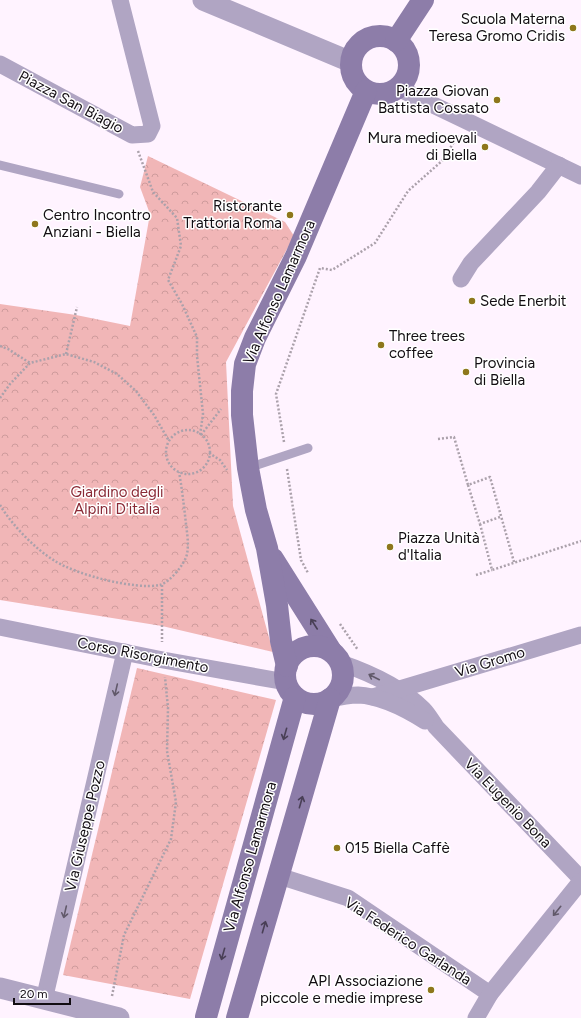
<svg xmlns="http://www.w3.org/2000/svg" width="581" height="1018" font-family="Figtree,sans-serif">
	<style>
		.park { fill: url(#park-crowns) }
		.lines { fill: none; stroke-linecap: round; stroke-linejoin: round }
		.path { stroke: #aba1ab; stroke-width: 2.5; stroke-dasharray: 2 2; stroke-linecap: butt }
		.service { stroke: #b0a5c3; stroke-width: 9 }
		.minor { stroke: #b0a5c3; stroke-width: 17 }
		.tertiary { stroke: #b0a5c3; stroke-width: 21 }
		.secondary { stroke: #8d7da9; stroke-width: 22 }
		.oneway { stroke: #493f56 }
		.oneway2 { stroke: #61596a }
		.poi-dot { fill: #8e771c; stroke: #fff; stroke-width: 1.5 }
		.labels { text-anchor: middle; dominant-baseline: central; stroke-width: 3; stroke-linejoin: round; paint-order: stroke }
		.poi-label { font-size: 15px; fill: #120d12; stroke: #fff; text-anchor: start }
		.street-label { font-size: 15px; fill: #120d12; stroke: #fff }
		.park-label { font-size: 15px; fill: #892935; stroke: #fff }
	</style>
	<defs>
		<pattern id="park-crowns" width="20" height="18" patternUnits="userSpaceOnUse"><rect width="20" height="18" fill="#f1b6b7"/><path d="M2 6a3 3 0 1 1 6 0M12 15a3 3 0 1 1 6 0" fill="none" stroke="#ce9b9c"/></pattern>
	</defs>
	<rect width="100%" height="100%" fill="#fff3ff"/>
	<g class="park">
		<polygon points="148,156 285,222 294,236 226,362 233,506 273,652 162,626 0,600 0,304 76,315 130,326 150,214 140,187"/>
		<polygon points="137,668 276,700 190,999 63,975"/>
	</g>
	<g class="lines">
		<g class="path">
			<polyline points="138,151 153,192 177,218 181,246 168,280 182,304 197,337 197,356 203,414 200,435"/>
			<polyline points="0,346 8,349 30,363"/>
			<polyline points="66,354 77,307"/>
			<polyline points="0,398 10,384 30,363 66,354 94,362 117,374 136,391 154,415 169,441"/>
			<circle cx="188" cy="452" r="22"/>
			<polyline points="201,435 221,409"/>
			<polyline points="438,439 454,437 468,485 490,477 514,562"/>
			<polyline points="284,442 276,394 320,268 332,270 375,243 408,191 443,160 458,135"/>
			<polyline points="209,453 220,460 227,470"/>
			<polyline points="287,469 301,560 308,573"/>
			<polyline points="468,485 480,524 500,517"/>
			<path d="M0 505C12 525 35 549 55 561 77 575 135 590 160 585 170 582 185 564 187 554 189 544 187 533 186 524 184 506 182 489 179 472"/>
			<polyline points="480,524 492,570 581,541"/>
			<polyline points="476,575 492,570"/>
			<polyline points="162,585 162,642"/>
			<polyline points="340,624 358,650"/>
			<polyline points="112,996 124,935 171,839 176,802 167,751 168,708 165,677"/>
		</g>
		<g class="service">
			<polyline points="0,165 119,194"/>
			<polyline points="248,468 308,448"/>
		</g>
		<g class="minor">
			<polyline points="0,64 132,135 148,134 152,126 120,0"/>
			<polyline points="398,88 581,176"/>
			<polyline points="461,279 471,263 538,192 559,165"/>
			<polyline points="0,627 163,660 286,682"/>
			<path d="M341 663C370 673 401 687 423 709 428 714 432 721 436 727L581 879"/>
			<polyline points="373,697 581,635"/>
			<path d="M330 699C339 697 349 695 358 695 382 696 406 709 425 721"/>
			<polyline points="279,876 348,898 490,994"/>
			<polyline points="44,1000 125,652"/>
			<polyline points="476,1018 490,994 581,881"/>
		</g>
		<g class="tertiary">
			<polyline points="203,0 351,62"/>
			<polyline points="0,988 119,1018"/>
		</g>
		<g class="secondary">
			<circle cx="380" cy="65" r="29"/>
			<polyline points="396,41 423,0"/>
			<polyline points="273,559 331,651"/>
			<circle cx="314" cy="675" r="29"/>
			<polyline points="287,666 281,641 277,605 267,548 256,510 248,468 242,415 242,391 245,364 255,338 296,256 366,91"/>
			<polyline points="206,1017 295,697"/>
			<polyline points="237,1018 330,699"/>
		</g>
	</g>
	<defs><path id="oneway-shaft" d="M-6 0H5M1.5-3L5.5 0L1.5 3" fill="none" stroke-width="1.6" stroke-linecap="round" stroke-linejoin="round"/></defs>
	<g class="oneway">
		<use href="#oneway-shaft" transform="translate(314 624) rotate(-123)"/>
		<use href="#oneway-shaft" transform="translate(285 734) rotate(106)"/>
		<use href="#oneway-shaft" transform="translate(301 802) rotate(-74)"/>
		<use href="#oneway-shaft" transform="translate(264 927) rotate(-74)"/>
		<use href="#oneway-shaft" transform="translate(223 954) rotate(106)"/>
	</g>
	<g class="oneway2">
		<use href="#oneway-shaft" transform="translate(374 677) rotate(-153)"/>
		<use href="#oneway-shaft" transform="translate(116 690) rotate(103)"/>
		<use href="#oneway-shaft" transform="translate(557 911) rotate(129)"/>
		<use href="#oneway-shaft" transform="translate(65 912) rotate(103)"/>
	</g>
	<g class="poi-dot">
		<circle cx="573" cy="28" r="4"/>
		<circle cx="497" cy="100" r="4"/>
		<circle cx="485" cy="147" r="4"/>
		<circle cx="290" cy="215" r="4"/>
		<circle cx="35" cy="224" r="4"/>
		<circle cx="472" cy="301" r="4"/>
		<circle cx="381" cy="345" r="4"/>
		<circle cx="466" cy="372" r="4"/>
		<circle cx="390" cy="547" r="4"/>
		<circle cx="337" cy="848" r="4"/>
		<circle cx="431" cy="990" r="4"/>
	</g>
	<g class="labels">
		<g class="poi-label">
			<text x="565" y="19" text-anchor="end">Scuola Materna<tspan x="565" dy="17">Teresa Gromo Cridis</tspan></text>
			<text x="489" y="91" text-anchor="end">Piazza Giovan<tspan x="489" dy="17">Battista Cossato</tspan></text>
			<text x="477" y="138" text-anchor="end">Mura medioevali<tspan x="477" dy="17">di Biella</tspan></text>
			<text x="282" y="206" text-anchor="end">Ristorante<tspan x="282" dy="17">Trattoria Roma</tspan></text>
			<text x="43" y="215">Centro Incontro<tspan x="43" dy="17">Anziani - Biella</tspan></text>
			<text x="480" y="301">Sede Enerbit</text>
			<text x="389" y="336">Three trees<tspan x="389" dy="17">coffee</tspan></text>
			<text x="474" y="363">Provincia<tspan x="474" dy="17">di Biella</tspan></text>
			<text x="398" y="538">Piazza Unità<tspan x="398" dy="17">d'Italia</tspan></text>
			<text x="345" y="848">015 Biella Caffè</text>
			<text x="423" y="981" text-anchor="end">API Associazione<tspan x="423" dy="17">piccole e medie imprese</tspan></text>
		</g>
		<g class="street-label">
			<text transform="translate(71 102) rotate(28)">Piazza San Biagio</text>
			<text transform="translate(279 292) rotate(-66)">Via Alfonso Lamarmora</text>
			<text transform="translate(143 655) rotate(11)">Corso Risorgimento</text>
			<text transform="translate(490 662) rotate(-17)">Via Gromo</text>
			<text transform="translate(508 803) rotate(46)">Via Eugenio Bona</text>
			<text transform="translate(85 826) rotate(-77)">Via Giuseppe Pozzo</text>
			<text transform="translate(250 857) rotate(-74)">Via Alfonso Lamarmora</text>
			<text transform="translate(408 941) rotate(33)">Via Federico Garlanda</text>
		</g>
		<g class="park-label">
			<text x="117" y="492">Giardino degli<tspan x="117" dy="17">Alpini D'italia</tspan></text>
		</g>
	</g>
	<path d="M14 998v6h56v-6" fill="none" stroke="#120d12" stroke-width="2"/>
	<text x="20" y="998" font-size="12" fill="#120d12" stroke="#ffffff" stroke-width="3" paint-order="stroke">20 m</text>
</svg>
